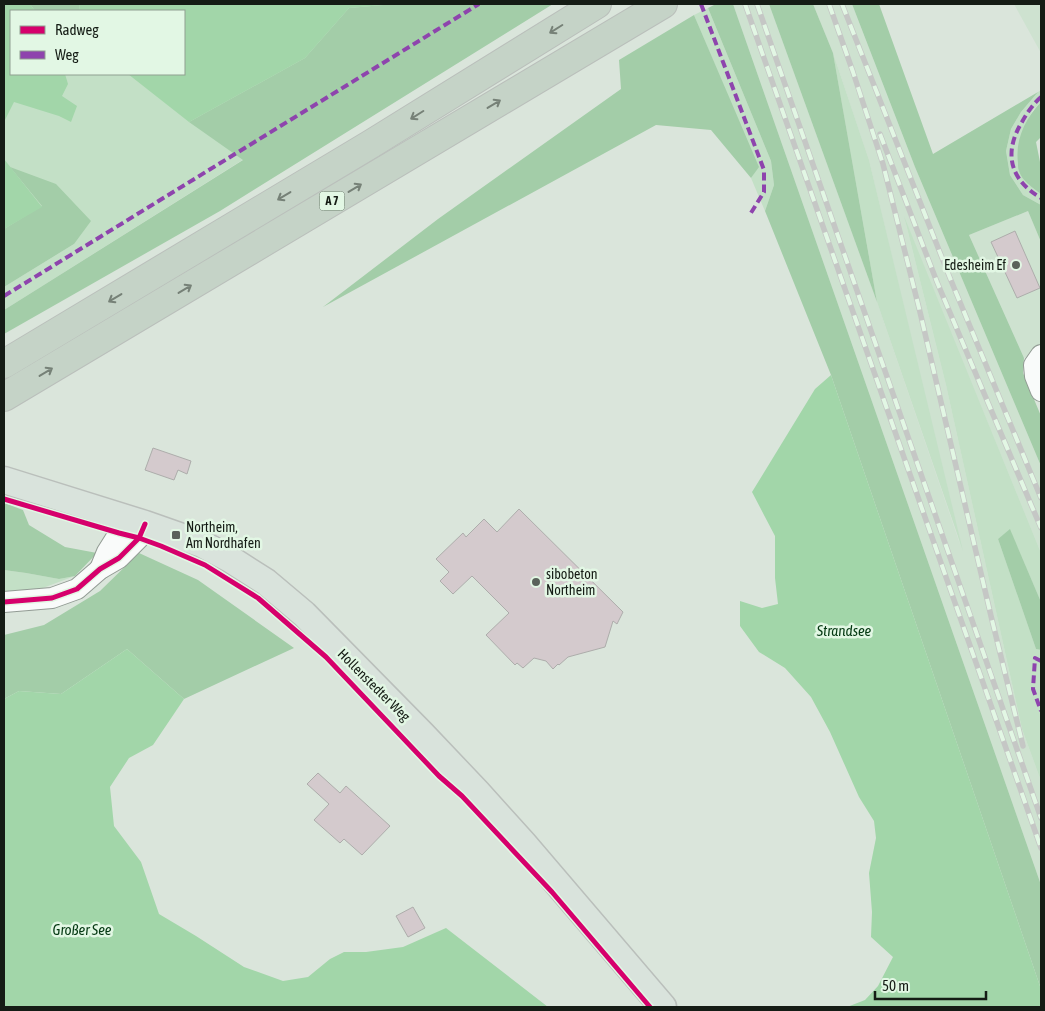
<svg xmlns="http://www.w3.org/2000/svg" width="1045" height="1011" font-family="'Asap Condensed',sans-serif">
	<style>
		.built { fill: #cee2d0 }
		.green { fill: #c3e0c6; fill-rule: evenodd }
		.forest { fill: #a3cda8 }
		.water { fill: #a2d6a9 }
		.building { fill: #d4cacd; stroke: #adadab }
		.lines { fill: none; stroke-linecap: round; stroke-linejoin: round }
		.minor-casing { stroke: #929b94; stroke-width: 22 }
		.major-casing { stroke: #babfbb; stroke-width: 29 }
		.highway-casing { stroke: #babfbb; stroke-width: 30 }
		.minor { stroke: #f9fbfa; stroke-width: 20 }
		.major { stroke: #d9e3dc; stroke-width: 26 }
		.highway { stroke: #c5d3c7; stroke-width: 28 }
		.rail-casing { stroke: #c5c7c5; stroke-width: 5.5 }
		.rail { stroke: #e2f7e4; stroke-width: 4; stroke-dasharray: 11; stroke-linecap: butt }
		.quiet { stroke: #8e44ad; stroke-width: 4; stroke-dasharray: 8 4; stroke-linecap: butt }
		.cycleway-casing { stroke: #e2f7e4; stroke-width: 8 }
		.cycleway { stroke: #d6006c; stroke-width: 5 }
		.oneway { stroke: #768177 }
		.poi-dot { fill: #5a625a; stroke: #e2f7e4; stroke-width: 2 }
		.labels { text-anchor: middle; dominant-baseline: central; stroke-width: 5; stroke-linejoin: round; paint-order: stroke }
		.shield { fill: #e2f7e4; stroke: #525e53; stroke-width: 1 }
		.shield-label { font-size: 12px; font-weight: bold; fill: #151c15 }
		.poi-label { font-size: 14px; fill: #151c15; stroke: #e2f7e4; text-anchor: start }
		.street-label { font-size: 14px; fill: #151c15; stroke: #e2f7e4 }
		.water-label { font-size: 15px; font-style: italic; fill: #043812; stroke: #e2f7e4 }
	</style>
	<rect width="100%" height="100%" fill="#dae5db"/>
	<g class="built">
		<polygon points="733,4 769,4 877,302 960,544 869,160 833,53 813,4 852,4 915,167 1041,466 1041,553 905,220 946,385 1022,729 1041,781 1041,885"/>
		<polygon points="1014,4 1041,4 1041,53"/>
		<polygon points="1028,211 1041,242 1041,347 1024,358 969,235"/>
	</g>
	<g class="green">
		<path d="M4 4H455L211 137 244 159 4 310V287L74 244 4 250ZM11 11H184V74H11Z"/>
		<polygon points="708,8 771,161 774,185 765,211 751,178 758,167 694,15"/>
		<polygon points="833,53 869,160 963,551 877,302"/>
		<polygon points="1041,90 1041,102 1033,110 1026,123 1028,184 1041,194 1041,205 1023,195 1010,175 1006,151 1011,129 1021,112 1038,92"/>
		<polygon points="904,216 1041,553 1041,602 1010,530 998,539 1036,649 1041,650 1041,781 1022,729 946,385"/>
		<polygon points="4,570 26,573 59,579 75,576 40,589 4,594"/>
	</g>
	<g class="forest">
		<polygon points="30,4 79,4 80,11 35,11"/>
		<polygon points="394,4 553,4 220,211 4,334 4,310 243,160 189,122 305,58 349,8"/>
		<polygon points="716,4 733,4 1041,885 1041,989 831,375 765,211 774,185 771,161 708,8"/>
		<polygon points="769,4 813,4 833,53 877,302"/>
		<polygon points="852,4 879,4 933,154 1038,92 1021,112 1011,129 1006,151 1010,175 1023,195 1041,205 1041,242 1028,211 969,235 1024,358 1023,373 1041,416 1041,466 915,167"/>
		<polygon points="694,15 759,167 751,178 711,130 656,125 323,307 438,219 621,89 619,60"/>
		<path d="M1041 102V137L1036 142 1041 167V194C1033 188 1022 181 1019 171 1018 169 1018 166 1018 163 1015 140 1025 119 1041 102Z"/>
		<polygon points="10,167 56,184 91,221 74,244 4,287 4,229 42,206"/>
		<polygon points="4,503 23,510 29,525 65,547 97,553 75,576 59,579 26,573 4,570"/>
		<polygon points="1010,529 1041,602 1041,650 1036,649 998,539"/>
		<polygon points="139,553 198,580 294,648 184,699 127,649 61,694 19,691 4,699 4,635 44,625 100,591"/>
	</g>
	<g class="water">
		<polygon points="4,4 30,4 35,11 11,11 11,74 65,74 68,84 62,96 77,106 71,122 59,116 14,102 4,122"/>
		<polygon points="79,4 394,4 349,8 305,58 189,122 128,74 184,74 184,11 80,11"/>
		<polygon points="4,159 42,207 4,229"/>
		<polygon points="831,375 1041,989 1041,1007 847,1007 865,1000 878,986 893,957 871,937 872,912 869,873 876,838 874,821 859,797 830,732 811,697 785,668 759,652 740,626 740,601 762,608 778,604 775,578 775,536 752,492 815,389"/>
		<polygon points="127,649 184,699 153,745 129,758 110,787 114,826 141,862 159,914 196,936 244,967 283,981 308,977 330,959 344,952 366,952 403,947 446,928 548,1007 4,1007 4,699 19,691 61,694"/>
	</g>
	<g class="building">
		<polygon points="1015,231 1040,288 1017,298 991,242"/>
		<polygon points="153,448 191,461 187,474 178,470 174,480 145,470"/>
		<polygon points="519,509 623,612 617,624 613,621 605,647 568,657 559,665 558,664 553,669 546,661 534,658 523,668 517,663 515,665 486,635 509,613 472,576 453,594 440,581 449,572 436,559 463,533 466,537 484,519 497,532"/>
		<polygon points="318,773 340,793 346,786 390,826 362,855 344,839 340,843 314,820 329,804 307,784"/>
		<polygon points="413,907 425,928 408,937 396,916"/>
	</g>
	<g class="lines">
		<g class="minor-casing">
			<g id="minor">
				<polyline points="1041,355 1034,365 1035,376 1041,391"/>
				<polyline points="100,569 107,552 119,533 124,517"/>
				<polyline points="4,602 52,598 77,589 100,569 119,558 139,538 145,524"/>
			</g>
		</g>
		<g class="major-casing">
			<polyline id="major" points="4,480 145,524 202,544 230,559 266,582 304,614 422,734 477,792 523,843 663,1007"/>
		</g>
		<g class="highway-casing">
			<g id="highway">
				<polyline points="4,364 371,144 597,4"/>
				<polyline points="4,397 663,4"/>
			</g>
		</g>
		<use href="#minor" class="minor"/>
		<use href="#major" class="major"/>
		<use href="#highway" class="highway"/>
		<g class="rail-casing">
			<g id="rail">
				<polyline points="745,4 1041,848"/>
				<polyline points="757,4 1041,818"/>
				<polyline points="829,4 853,72 883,164 920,312 991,616 1023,746"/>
				<polyline points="842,4 950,278 1041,498"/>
				<polyline points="880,134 937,282 1041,528"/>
			</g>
		</g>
		<use href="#rail" class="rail"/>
		<g class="quiet">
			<polyline points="701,4 764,170 764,192 749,216"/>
			<path d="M1041 97C1033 104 1027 113 1022 122 1003 153 1010 180 1041 198"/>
			<polyline points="4,296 479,4"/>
			<polyline points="1041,661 1035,658 1033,689 1041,711"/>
		</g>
		<g class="cycleway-casing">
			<g id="cycleway">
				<polyline points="4,499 119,533 139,538 161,546 205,565 258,598 326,657 439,776 462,796 552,892 650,1007"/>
				<polyline points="4,602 52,598 77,589 100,569 119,558 139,538 145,524"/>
			</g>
		</g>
		<use href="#cycleway" class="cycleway"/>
	</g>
	<defs><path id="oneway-shaft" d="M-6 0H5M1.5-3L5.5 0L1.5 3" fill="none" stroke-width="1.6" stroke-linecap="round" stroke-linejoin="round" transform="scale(1.25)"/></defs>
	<g class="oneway">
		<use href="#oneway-shaft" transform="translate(556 29) rotate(148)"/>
		<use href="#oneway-shaft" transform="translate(494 104) rotate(-31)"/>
		<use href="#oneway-shaft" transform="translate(417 115) rotate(148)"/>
		<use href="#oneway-shaft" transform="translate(355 188) rotate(-31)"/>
		<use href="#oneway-shaft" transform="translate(284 196) rotate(149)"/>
		<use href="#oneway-shaft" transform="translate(185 289) rotate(-31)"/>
		<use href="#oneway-shaft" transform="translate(115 298) rotate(149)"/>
		<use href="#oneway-shaft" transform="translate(46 372) rotate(-31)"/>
	</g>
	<g class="poi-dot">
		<circle cx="1016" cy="265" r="5"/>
		<rect x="171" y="530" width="10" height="10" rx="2.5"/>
		<circle cx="536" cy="582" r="5"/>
	</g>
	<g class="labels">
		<rect class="shield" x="319.5" y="191.5" width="25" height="19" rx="4"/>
		<g class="shield-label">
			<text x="332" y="201">A 7</text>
		</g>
		<g class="poi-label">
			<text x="1006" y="265" text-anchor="end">Edesheim Ef</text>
			<text x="186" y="527">Northeim,<tspan x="186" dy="16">Am Nordhafen</tspan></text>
			<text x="546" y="574">sibobeton<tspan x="546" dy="16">Northeim</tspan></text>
		</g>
		<g class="street-label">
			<text transform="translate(374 685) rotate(45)">Hollenstedter Weg</text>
		</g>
		<g class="water-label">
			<text x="844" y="630">Strandsee</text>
			<text x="82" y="929">Großer See</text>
		</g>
	</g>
	<rect width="1045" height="1011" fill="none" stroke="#151c15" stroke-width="10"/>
	<rect x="10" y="10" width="175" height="65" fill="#e2f7e4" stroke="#909f91"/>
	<rect x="20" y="26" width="25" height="8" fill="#d6006c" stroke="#909f91"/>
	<text x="55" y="35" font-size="15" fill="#151c15">Radweg</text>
	<rect x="20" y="51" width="25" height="8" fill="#8e44ad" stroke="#909f91"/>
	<text x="55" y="60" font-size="15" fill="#151c15">Weg</text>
	<path d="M875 991v8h111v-8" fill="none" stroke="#151c15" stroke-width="2.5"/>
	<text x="882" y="991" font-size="15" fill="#151c15" stroke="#e2f7e4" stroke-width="4" paint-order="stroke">50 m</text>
</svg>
